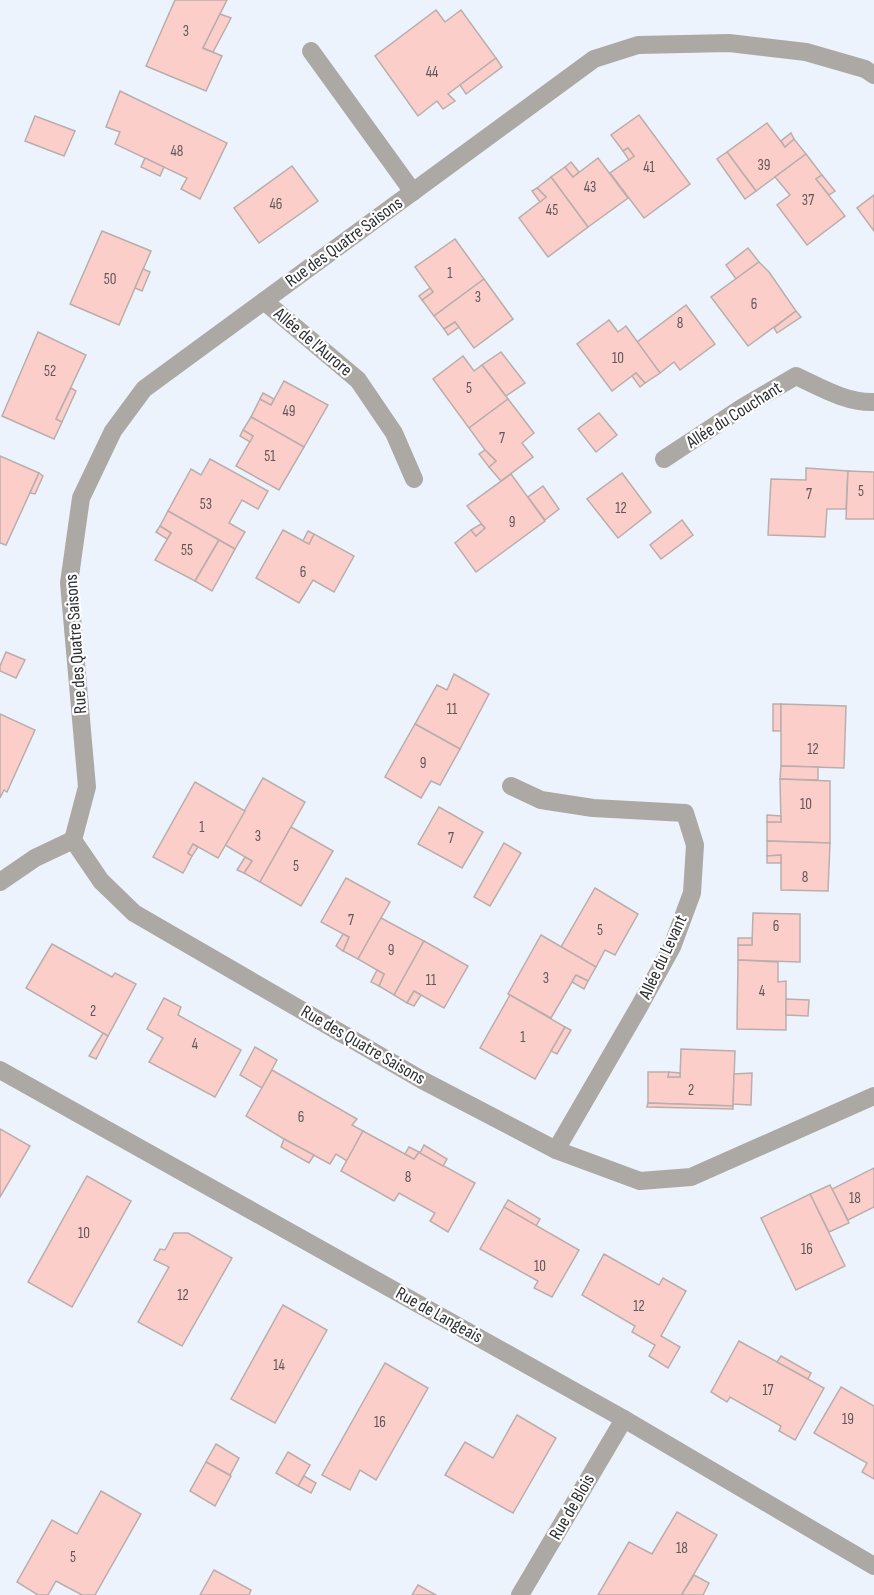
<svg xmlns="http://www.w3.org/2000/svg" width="874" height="1595" font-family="'Sofia Sans Condensed',sans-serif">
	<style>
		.building { fill: #fcceca; stroke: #baaead; stroke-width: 1.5 }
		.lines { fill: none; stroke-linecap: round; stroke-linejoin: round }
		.minor { stroke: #aca9a5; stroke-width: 18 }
		.labels { text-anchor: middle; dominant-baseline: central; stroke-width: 4.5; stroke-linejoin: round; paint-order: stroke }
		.number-label { font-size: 15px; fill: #605758 }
		.street-label { font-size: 18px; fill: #2c2f32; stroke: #fff }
	</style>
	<rect width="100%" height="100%" fill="#ecf3fc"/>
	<g class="building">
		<polygon points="175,0 227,0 203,48 222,56 206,91 146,66"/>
		<polygon points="436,10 445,22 461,10 496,58 448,94 455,101 443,109 437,101 418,116 375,56"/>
		<polygon points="220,14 231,18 213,52 203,48"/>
		<polygon points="496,58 502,67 466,94 460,85"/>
		<polygon points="120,91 227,143 200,199 181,189 187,178 115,144 120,132 106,127"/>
		<polygon points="639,115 690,184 644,218 610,173 634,156 628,148 623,151 611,135"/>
		<polygon points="35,116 75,131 64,156 25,141"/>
		<polygon points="767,123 785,147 794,139 806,154 756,191 727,152"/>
		<polygon points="791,133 794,139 785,147 781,141"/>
		<polygon points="628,148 634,156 629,160 623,151"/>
		<polygon points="727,152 756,191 745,199 717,159"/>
		<polygon points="806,154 822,175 816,179 845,216 807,245 777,205 790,195 775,177"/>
		<polygon points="145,158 164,167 160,176 141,167"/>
		<polygon points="598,158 628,198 588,227 551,177 565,167 573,177"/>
		<polygon points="571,162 579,172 573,177 565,167"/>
		<polygon points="292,166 318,201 259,243 234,208"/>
		<polygon points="822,175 835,191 829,195 816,179"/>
		<polygon points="551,177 588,227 548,257 519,218 546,197 537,188"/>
		<polygon points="537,188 546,197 540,202 532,191"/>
		<polygon points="874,195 874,231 857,208"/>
		<polygon points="102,231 151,251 119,325 70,304"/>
		<polygon points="455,239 484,279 434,316 422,300 433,292 415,267"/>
		<polygon points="748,248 759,262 736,279 726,265"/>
		<polygon points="759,262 769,272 796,311 748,346 711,297"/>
		<polygon points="143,269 150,272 142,291 135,288"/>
		<polygon points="484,279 513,319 474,348 455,322 444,329 434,316"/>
		<polygon points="430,288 433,292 422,300 419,296"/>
		<polygon points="686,305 715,344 680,370 674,362 660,373 637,342"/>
		<polygon points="796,311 801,317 777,333 774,328"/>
		<polygon points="609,320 618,332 626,326 660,373 645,383 636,373 612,391 577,344"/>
		<polygon points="455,322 459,327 448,335 444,329"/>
		<polygon points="38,332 86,355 56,419 62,422 54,439 2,416"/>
		<polygon points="501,352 525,383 506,396 482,365"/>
		<polygon points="463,356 474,371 482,365 508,399 469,428 433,379"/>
		<polygon points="636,373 645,383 640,387 632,376"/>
		<polygon points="284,381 328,405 304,447 251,417 260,399 271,405"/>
		<polygon points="71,388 76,391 62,422 56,419"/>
		<polygon points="263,393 274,399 271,405 260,399"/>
		<polygon points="508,399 534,433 522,443 533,457 501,481 489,467 496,461 485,450 469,428"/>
		<polygon points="599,413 617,435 596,452 578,429"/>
		<polygon points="251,417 304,447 279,490 236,466 253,436 243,430"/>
		<polygon points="243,430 253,436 250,442 240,436"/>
		<polygon points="485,450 496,461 489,467 479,454"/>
		<polygon points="0,456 39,473 6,545 0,543"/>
		<polygon points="210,459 268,491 258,509 242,500 229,523 245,532 235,549 168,511 191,469 201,475"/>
		<polygon points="806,468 848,471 846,509 827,509 825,537 768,535 771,479 806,480"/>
		<polygon points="848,471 874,472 874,519 846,519"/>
		<polygon points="39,473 43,476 35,494 30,493"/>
		<polygon points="622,473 651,512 618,538 587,499"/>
		<polygon points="511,474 545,521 476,572 455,543 471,530 476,536 485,528 467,506"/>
		<polygon points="543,486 559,509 545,520 528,497"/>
		<polygon points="168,511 219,540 195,581 155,560 171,533 160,526"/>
		<polygon points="682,520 693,535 661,559 650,545"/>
		<polygon points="481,524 485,528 476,536 471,530"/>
		<polygon points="160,526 171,533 167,539 156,532"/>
		<polygon points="283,530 309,544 314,534 354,556 334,592 313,580 299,603 256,578"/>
		<polygon points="308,531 314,534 309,544 303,541"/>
		<polygon points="219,540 235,549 212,591 195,581"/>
		<polygon points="6,652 25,660 16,678 0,671 0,666"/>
		<polygon points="454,674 489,694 460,749 415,724 437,685 447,690"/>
		<rect x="773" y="704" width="8" height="27"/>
		<polygon points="781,704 846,706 844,768 781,766"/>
		<polygon points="0,714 35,730 7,792 4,790 0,798"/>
		<polygon points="415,724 460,749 440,785 431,781 421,798 385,777"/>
		<polygon points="781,766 818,767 818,780 780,779"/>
		<polygon points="263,778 305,802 260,882 244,873 252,861 225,845"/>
		<polygon points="780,779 830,781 830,843 767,841 767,822 781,822"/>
		<polygon points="195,782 245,811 218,858 193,844 188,853 192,856 183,873 153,857"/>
		<polygon points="439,807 483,832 462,868 418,844"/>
		<polygon points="767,815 781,816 781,822 767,822"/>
		<polygon points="291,827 333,851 301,906 260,882"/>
		<polygon points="767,841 830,843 828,891 781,890 781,855 767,856"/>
		<polygon points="504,843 521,853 490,906 474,897"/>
		<polygon points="193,844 198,847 192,856 188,853"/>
		<polygon points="781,855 781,863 767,863 767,856"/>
		<polygon points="245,857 252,861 244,873 237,870"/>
		<polygon points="346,878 390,902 358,959 343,951 349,937 321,922"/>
		<polygon points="595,888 638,914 615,955 605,950 596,967 561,947"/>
		<polygon points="753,913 800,914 800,962 738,960 738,945 752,945"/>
		<polygon points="381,918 424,941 394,995 379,986 384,974 358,959"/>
		<polygon points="343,934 349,937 343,951 336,946"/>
		<polygon points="541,935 596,967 588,981 576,975 551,1018 508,994"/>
		<rect x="738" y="938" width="14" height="7"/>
		<polygon points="424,941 468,966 444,1008 414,991 407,1003 394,995"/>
		<polygon points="52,944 112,977 115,973 136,984 108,1036 26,988"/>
		<polygon points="738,960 778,962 778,982 786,981 786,1030 737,1029"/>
		<polygon points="377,970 384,974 379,986 371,982"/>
		<polygon points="576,975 588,981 584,989 572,982"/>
		<polygon points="414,991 421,995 414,1006 407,1003"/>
		<polygon points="510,995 565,1027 535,1079 480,1048"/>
		<polygon points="164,998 181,1007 178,1015 241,1050 215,1097 149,1062 163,1038 147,1029"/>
		<polygon points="786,999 809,1000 808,1016 786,1015"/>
		<polygon points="565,1027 571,1030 557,1054 551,1051"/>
		<polygon points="103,1033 108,1036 96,1059 89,1056"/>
		<polygon points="255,1047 277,1060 262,1088 240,1075"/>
		<polygon points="681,1049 735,1051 733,1106 648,1103 648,1072 669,1072 668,1077 680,1077"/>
		<polygon points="272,1070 357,1119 352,1125 363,1131 347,1161 336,1154 330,1164 284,1139 246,1116"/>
		<polygon points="669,1072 680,1073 680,1077 668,1077"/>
		<polygon points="752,1073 751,1105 733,1104 734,1074"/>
		<polygon points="648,1103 733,1106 733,1109 647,1107"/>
		<polygon points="0,1129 30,1146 0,1197"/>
		<polygon points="363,1131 414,1159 419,1152 420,1153 475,1183 448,1232 430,1221 435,1213 399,1193 394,1201 341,1171"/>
		<polygon points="284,1139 314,1155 309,1163 281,1147"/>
		<polygon points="424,1145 447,1159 443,1166 420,1153"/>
		<polygon points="409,1147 419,1152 414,1159 405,1154"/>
		<polygon points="874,1168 874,1207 848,1220 832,1189"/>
		<polygon points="87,1176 131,1201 72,1307 28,1282"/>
		<polygon points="830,1185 849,1223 829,1232 810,1194"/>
		<polygon points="810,1194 845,1266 796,1290 761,1218"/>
		<polygon points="508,1200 540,1219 536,1226 504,1207"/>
		<polygon points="504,1207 579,1250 552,1297 534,1288 538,1281 480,1249"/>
		<polygon points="174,1233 188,1233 232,1258 182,1346 138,1322 169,1267 154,1260 160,1249 165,1250"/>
		<polygon points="604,1254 659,1285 663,1278 686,1291 661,1336 680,1347 668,1368 649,1356 655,1345 632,1332 635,1326 582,1295"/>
		<polygon points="283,1305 327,1330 275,1423 231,1399"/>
		<polygon points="739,1341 824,1388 795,1440 779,1431 781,1426 730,1397 727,1402 711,1392"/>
		<polygon points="781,1356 811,1373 808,1379 777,1362"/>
		<polygon points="385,1363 428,1388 376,1480 360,1470 350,1490 322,1475"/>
		<polygon points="841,1387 874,1406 874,1479 862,1472 867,1463 814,1433"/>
		<polygon points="517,1415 556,1438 513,1513 445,1475 465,1442 493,1458"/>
		<polygon points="216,1444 239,1458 230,1475 206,1462"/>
		<polygon points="288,1452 310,1465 298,1486 276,1473"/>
		<polygon points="206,1462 231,1476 215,1506 190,1491"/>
		<polygon points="304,1476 316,1483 311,1493 298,1486"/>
		<polygon points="101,1491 141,1514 95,1595 82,1595 56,1581 48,1595 38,1595 17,1582 52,1520 77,1534"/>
		<polygon points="677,1512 717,1535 682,1594 684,1595 598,1595 629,1542 652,1554"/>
		<polygon points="214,1570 251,1590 249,1595 200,1595"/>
		<polygon points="694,1575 709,1583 703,1595 684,1595 682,1594"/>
		<polygon points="418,1585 436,1595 412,1595"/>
	</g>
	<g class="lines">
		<g class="minor">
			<polyline points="311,51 413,192"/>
			<polyline points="874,75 865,69 806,52 729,43 638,45 594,59 144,389 113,431 81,498 69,583 87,787 73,840 101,881 134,913 422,1080 556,1150 640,1181 691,1177 874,1096"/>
			<polyline points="264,301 358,380 394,433 414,479"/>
			<path d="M664 459 743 407 796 376C820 387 846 403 874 402"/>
			<polyline points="511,786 541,800 593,808 685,813 695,845 692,893 672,947 639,1007 556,1150"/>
			<polyline points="0,882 35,858 73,840"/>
			<polyline points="0,1070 624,1419 874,1566"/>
			<polyline points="520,1595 624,1419"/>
		</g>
	</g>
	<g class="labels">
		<g class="number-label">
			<text x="186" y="31">3</text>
			<text x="432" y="72">44</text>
			<text x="177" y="151">48</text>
			<text x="764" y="165">39</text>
			<text x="649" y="167">41</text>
			<text x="590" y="187">43</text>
			<text x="808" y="200">37</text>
			<text x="276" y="204">46</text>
			<text x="552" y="210">45</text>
			<text x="450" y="273">1</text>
			<text x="110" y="279">50</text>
			<text x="478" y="297">3</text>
			<text x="754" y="304">6</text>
			<text x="680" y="323">8</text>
			<text x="618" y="358">10</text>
			<text x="50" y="371">52</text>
			<text x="469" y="388">5</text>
			<text x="289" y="411">49</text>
			<text x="502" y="438">7</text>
			<text x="270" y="456">51</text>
			<text x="861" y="491">5</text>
			<text x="809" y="494">7</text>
			<text x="206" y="504">53</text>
			<text x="621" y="508">12</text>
			<text x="512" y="522">9</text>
			<text x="187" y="550">55</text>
			<text x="303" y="572">6</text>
			<text x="452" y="709">11</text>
			<text x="813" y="749">12</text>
			<text x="423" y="763">9</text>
			<text x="806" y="804">10</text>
			<text x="202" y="827">1</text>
			<text x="258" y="836">3</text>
			<text x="451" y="838">7</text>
			<text x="296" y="866">5</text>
			<text x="805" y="877">8</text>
			<text x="351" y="920">7</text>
			<text x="776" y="926">6</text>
			<text x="600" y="930">5</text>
			<text x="391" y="950">9</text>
			<text x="546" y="978">3</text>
			<text x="431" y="980">11</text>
			<text x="762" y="991">4</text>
			<text x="93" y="1011">2</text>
			<text x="523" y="1037">1</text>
			<text x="195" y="1044">4</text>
			<text x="691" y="1090">2</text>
			<text x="301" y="1117">6</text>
			<text x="408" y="1177">8</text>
			<text x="855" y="1198">18</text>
			<text x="84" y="1233">10</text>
			<text x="807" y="1249">16</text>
			<text x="540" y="1266">10</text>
			<text x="183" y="1295">12</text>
			<text x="639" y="1306">12</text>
			<text x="279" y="1365">14</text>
			<text x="768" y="1390">17</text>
			<text x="848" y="1419">19</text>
			<text x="380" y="1422">16</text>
			<text x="682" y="1548">18</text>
			<text x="73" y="1557">5</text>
		</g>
		<g class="street-label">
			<text transform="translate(344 242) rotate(-36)">Rue des Quatre Saisons</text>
			<text transform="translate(313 342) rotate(40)">Allée de l'Aurore</text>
			<text transform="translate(734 415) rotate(-32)">Allée du Couchant</text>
			<text transform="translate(76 644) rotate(-94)">Rue des Quatre Saisons</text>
			<text transform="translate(663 957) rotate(-65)">Allée du Levant</text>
			<text transform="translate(363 1045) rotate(30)">Rue des Quatre Saisons</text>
			<text transform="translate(439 1315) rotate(29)">Rue de Langeais</text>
			<text transform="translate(572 1507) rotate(-60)">Rue de Blois</text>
		</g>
	</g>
</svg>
